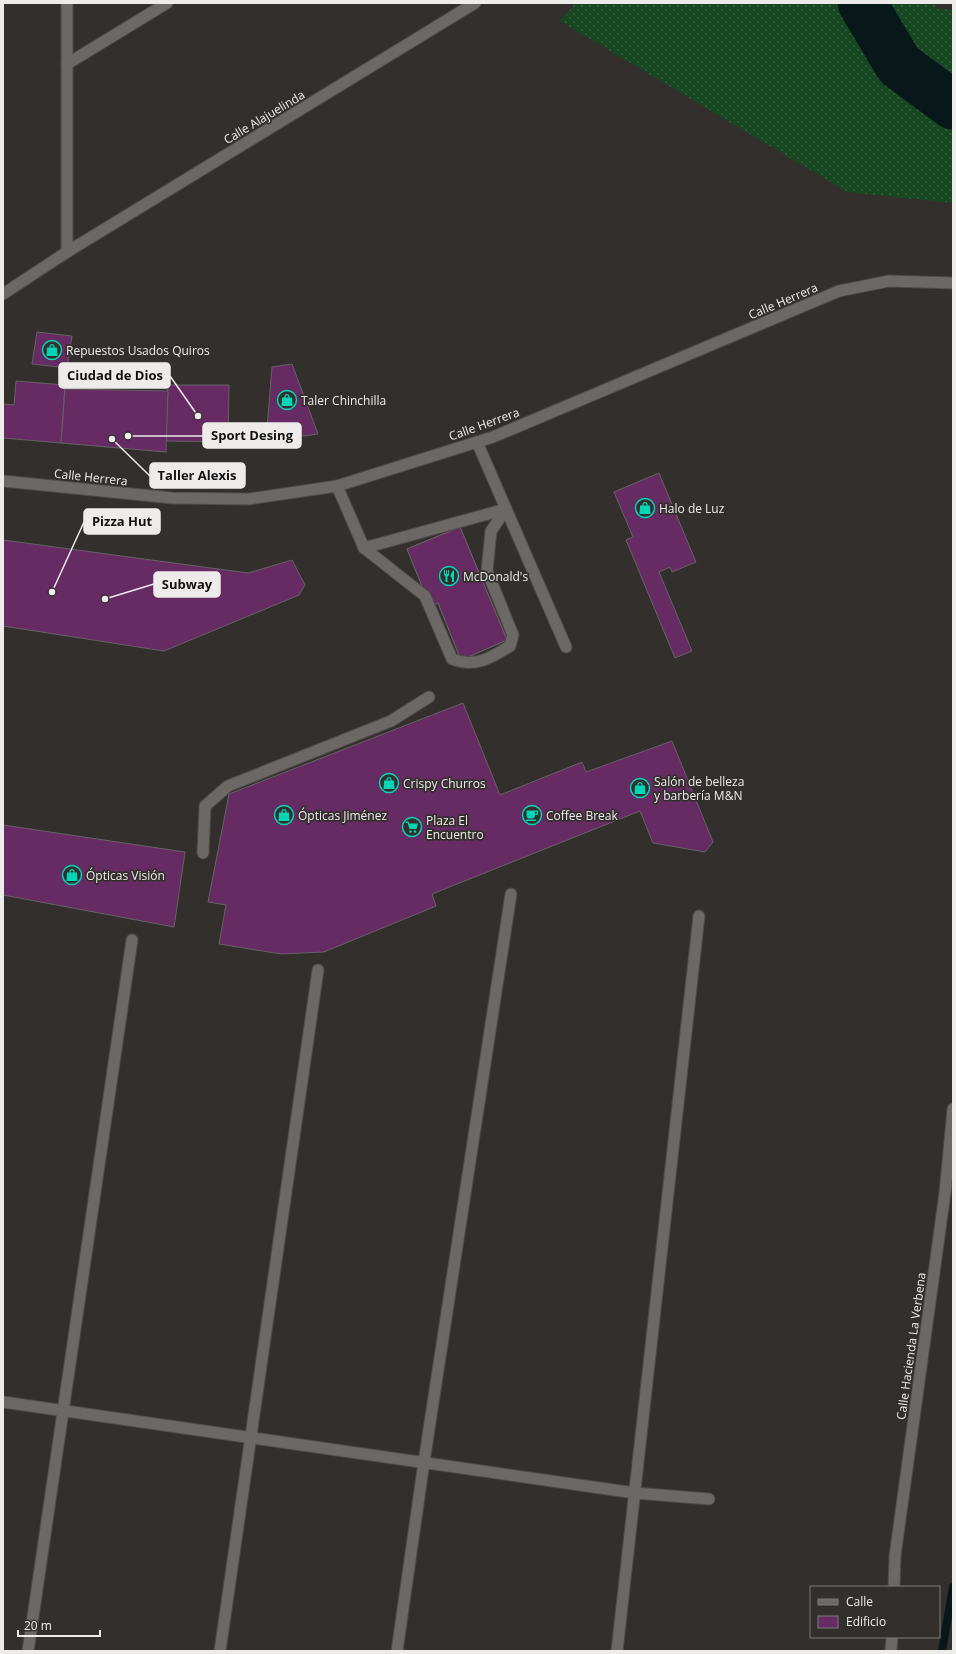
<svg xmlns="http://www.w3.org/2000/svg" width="956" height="1654" font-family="'Open Sans',sans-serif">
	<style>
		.grass { fill: url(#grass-dots) }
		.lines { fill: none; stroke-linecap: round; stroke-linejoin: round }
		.stream { stroke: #07171a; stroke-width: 8 }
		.river { stroke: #07171a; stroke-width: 49 }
		.building { fill: #672b63; stroke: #656265 }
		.service-casing { stroke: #4d4a48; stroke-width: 13 }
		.minor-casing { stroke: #4d4a48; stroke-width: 13 }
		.tertiary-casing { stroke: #4d4a48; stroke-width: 13 }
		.service { stroke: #6b6866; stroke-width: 11 }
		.minor { stroke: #6b6866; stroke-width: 11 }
		.tertiary { stroke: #6b6866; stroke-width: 11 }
		.labels { text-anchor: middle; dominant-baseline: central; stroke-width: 3.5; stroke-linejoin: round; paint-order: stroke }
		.street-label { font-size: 12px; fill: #eeeceb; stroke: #322f2d }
		.poi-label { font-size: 12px; fill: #eeeceb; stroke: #322f2d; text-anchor: start }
		.leader { fill: none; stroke: #eeeceb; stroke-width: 1.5 }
		.callout-dot { fill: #eeeceb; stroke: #322f2d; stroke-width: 1.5 }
		.callout { fill: #eeeceb; stroke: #eeeceb; stroke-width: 1.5 }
		.callout-label { font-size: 13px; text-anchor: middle; font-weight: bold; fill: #111 }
	</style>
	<defs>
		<pattern id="grass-dots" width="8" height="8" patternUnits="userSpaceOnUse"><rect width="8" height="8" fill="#164720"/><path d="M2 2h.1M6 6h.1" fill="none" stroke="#386241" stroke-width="1.8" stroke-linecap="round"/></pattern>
	</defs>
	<rect width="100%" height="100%" fill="#322f2d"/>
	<polygon class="grass" points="576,3 935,3 935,8 953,10 953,203 847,192 560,21"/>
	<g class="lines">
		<polyline class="stream" points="942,1651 953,1587"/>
		<polyline class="river" points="862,3 899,65 953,105"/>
	</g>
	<g class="building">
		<polygon points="37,332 72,336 67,368 32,364"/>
		<polygon points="292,364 318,434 266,441 272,367"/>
		<polygon points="16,381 65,385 61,443 3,438 3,404 14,405"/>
		<polygon points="168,385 229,385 228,442 166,441"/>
		<polygon points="65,389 168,391 166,452 61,443"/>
		<polygon points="659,473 696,562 672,572 670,567 659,572 692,651 675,658 626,540 633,537 614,492"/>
		<polygon points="460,527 507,640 461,660 438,603 430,606 407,549"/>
		<polygon points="460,527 507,640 461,660 438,603 430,606 407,549"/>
		<polygon points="3,540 248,573 292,560 305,585 299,595 164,651 3,626"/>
		<polygon points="463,703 500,795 582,762 586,772 672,741 713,842 705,852 653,843 640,811 432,894 436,906 324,952 281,954 219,944 226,905 208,902 229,794"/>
		<polygon points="3,825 185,852 174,927 3,895"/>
	</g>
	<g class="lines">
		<g class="service-casing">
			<g id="service">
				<polyline points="477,442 566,647"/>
				<path d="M337 486 364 548 425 596 452 659C475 668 491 658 510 646L513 635 487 571 491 531 506 509"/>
				<polyline points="364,548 506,509"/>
				<polyline points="203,853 205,806 228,786 391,721 429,697"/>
			</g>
		</g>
		<g class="minor-casing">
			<g id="minor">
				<polyline points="67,64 167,3"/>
				<polyline points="67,252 67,3"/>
				<polyline points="3,294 67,252 475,3"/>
				<polyline points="3,1402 635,1493 709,1499"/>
				<polyline points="894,1587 895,1556 945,1193 953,1109"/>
				<polyline points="28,1651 132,940"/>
				<polyline points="220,1651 318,970"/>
				<polyline points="397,1651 424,1462 511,894"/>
				<polyline points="617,1651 699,916"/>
				<polyline points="891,1651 892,1637"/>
			</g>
		</g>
		<g class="tertiary-casing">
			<polyline id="tertiary" points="3,481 172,498 249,499 337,486 493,437 839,291 889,281 953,283"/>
		</g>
		<use href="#service" class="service"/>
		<use href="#minor" class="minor"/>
		<use href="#tertiary" class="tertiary"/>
	</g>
	<defs>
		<g id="shop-ring" transform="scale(1)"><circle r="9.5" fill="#322f2d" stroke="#03d5b6" stroke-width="1.5"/><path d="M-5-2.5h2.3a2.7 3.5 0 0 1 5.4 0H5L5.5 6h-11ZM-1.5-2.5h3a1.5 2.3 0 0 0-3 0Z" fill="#03d5b6"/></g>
		<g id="restaurant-ring" transform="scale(1)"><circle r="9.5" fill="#322f2d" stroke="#03d5b6" stroke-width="1.5"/><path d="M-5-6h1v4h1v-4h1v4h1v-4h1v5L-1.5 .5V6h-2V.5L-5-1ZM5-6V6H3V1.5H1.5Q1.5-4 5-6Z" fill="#03d5b6"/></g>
		<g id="cafe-ring" transform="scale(1)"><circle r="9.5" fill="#322f2d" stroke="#03d5b6" stroke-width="1.5"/><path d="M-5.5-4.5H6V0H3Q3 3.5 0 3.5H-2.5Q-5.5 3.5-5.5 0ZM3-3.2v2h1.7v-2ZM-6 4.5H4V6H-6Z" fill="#03d5b6"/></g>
		<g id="supermarket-ring" transform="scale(1)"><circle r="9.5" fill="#322f2d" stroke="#03d5b6" stroke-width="1.5"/><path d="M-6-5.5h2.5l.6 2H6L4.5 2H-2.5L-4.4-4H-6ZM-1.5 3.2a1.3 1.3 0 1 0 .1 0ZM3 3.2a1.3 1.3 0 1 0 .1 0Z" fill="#03d5b6"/></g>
	</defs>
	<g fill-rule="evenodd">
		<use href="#shop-ring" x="52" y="350"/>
		<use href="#shop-ring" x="287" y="400"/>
		<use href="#shop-ring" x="645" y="508"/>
		<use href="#restaurant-ring" x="449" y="576"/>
		<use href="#shop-ring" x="389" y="783"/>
		<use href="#shop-ring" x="640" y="788"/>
		<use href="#shop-ring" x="284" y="815"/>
		<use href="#cafe-ring" x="532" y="815"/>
		<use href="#supermarket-ring" x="412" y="827"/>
		<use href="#shop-ring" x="72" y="875"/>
	</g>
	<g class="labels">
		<g class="street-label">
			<text transform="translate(264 117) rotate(-31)">Calle Alajuelinda</text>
			<text transform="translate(783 301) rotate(-23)">Calle Herrera</text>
			<text transform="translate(484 424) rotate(-20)">Calle Herrera</text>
			<text transform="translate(91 477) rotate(6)">Calle Herrera</text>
			<text transform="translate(911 1346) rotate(-82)">Calle Hacienda La Verbena</text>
		</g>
		<g class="poi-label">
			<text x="66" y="350">Repuestos Usados Quiros</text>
			<text x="301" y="400">Taler Chinchilla</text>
			<text x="659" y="508">Halo de Luz</text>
			<text x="463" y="576">McDonald's</text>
			<text x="654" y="781">Salón de belleza<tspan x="654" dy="14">y barbería M&amp;N</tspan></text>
			<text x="403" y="783">Crispy Churros</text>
			<text x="298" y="815">Ópticas Jiménez</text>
			<text x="546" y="815">Coffee Break</text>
			<text x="426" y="820">Plaza El<tspan x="426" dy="14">Encuentro</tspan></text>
			<text x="86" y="875">Ópticas Visión</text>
		</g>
	</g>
	<path class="leader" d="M198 416L170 376M128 436L203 436M112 439L150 476M52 592L84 522M105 599L154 584"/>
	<g class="callout-dot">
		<circle cx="198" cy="416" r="4"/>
		<circle cx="128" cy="436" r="4"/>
		<circle cx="112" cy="439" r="4"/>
		<circle cx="52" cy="592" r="4"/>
		<circle cx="105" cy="599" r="4"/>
	</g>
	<g class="callout">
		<rect x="59" y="363" width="111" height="25" rx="4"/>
		<rect x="203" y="423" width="98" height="25" rx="4"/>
		<rect x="150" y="463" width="95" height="25" rx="4"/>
		<rect x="84" y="509" width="76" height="25" rx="4"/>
		<rect x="154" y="572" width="66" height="25" rx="4"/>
	</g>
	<g class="callout-label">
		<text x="115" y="380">Ciudad de Dios</text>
		<text x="252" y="440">Sport Desing</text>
		<text x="197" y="480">Taller Alexis</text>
		<text x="122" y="526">Pizza Hut</text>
		<text x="187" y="589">Subway</text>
	</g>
	<rect width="956" height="1654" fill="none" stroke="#eeeceb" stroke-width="8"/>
	<rect x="810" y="1586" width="130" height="52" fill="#322f2d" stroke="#7d7b79"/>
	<rect x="818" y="1599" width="20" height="6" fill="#6b6866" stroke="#7d7b79"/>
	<text x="846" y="1606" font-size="12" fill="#eeeceb">Calle</text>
	<rect x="818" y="1616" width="20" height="12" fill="#672b63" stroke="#7d7b79"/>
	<text x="846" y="1626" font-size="12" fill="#eeeceb">Edificio</text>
	<path d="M18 1630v6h82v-6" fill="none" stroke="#eeeceb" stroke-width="2"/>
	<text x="24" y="1630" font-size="12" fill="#eeeceb" stroke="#322f2d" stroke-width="3" paint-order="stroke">20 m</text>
</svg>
